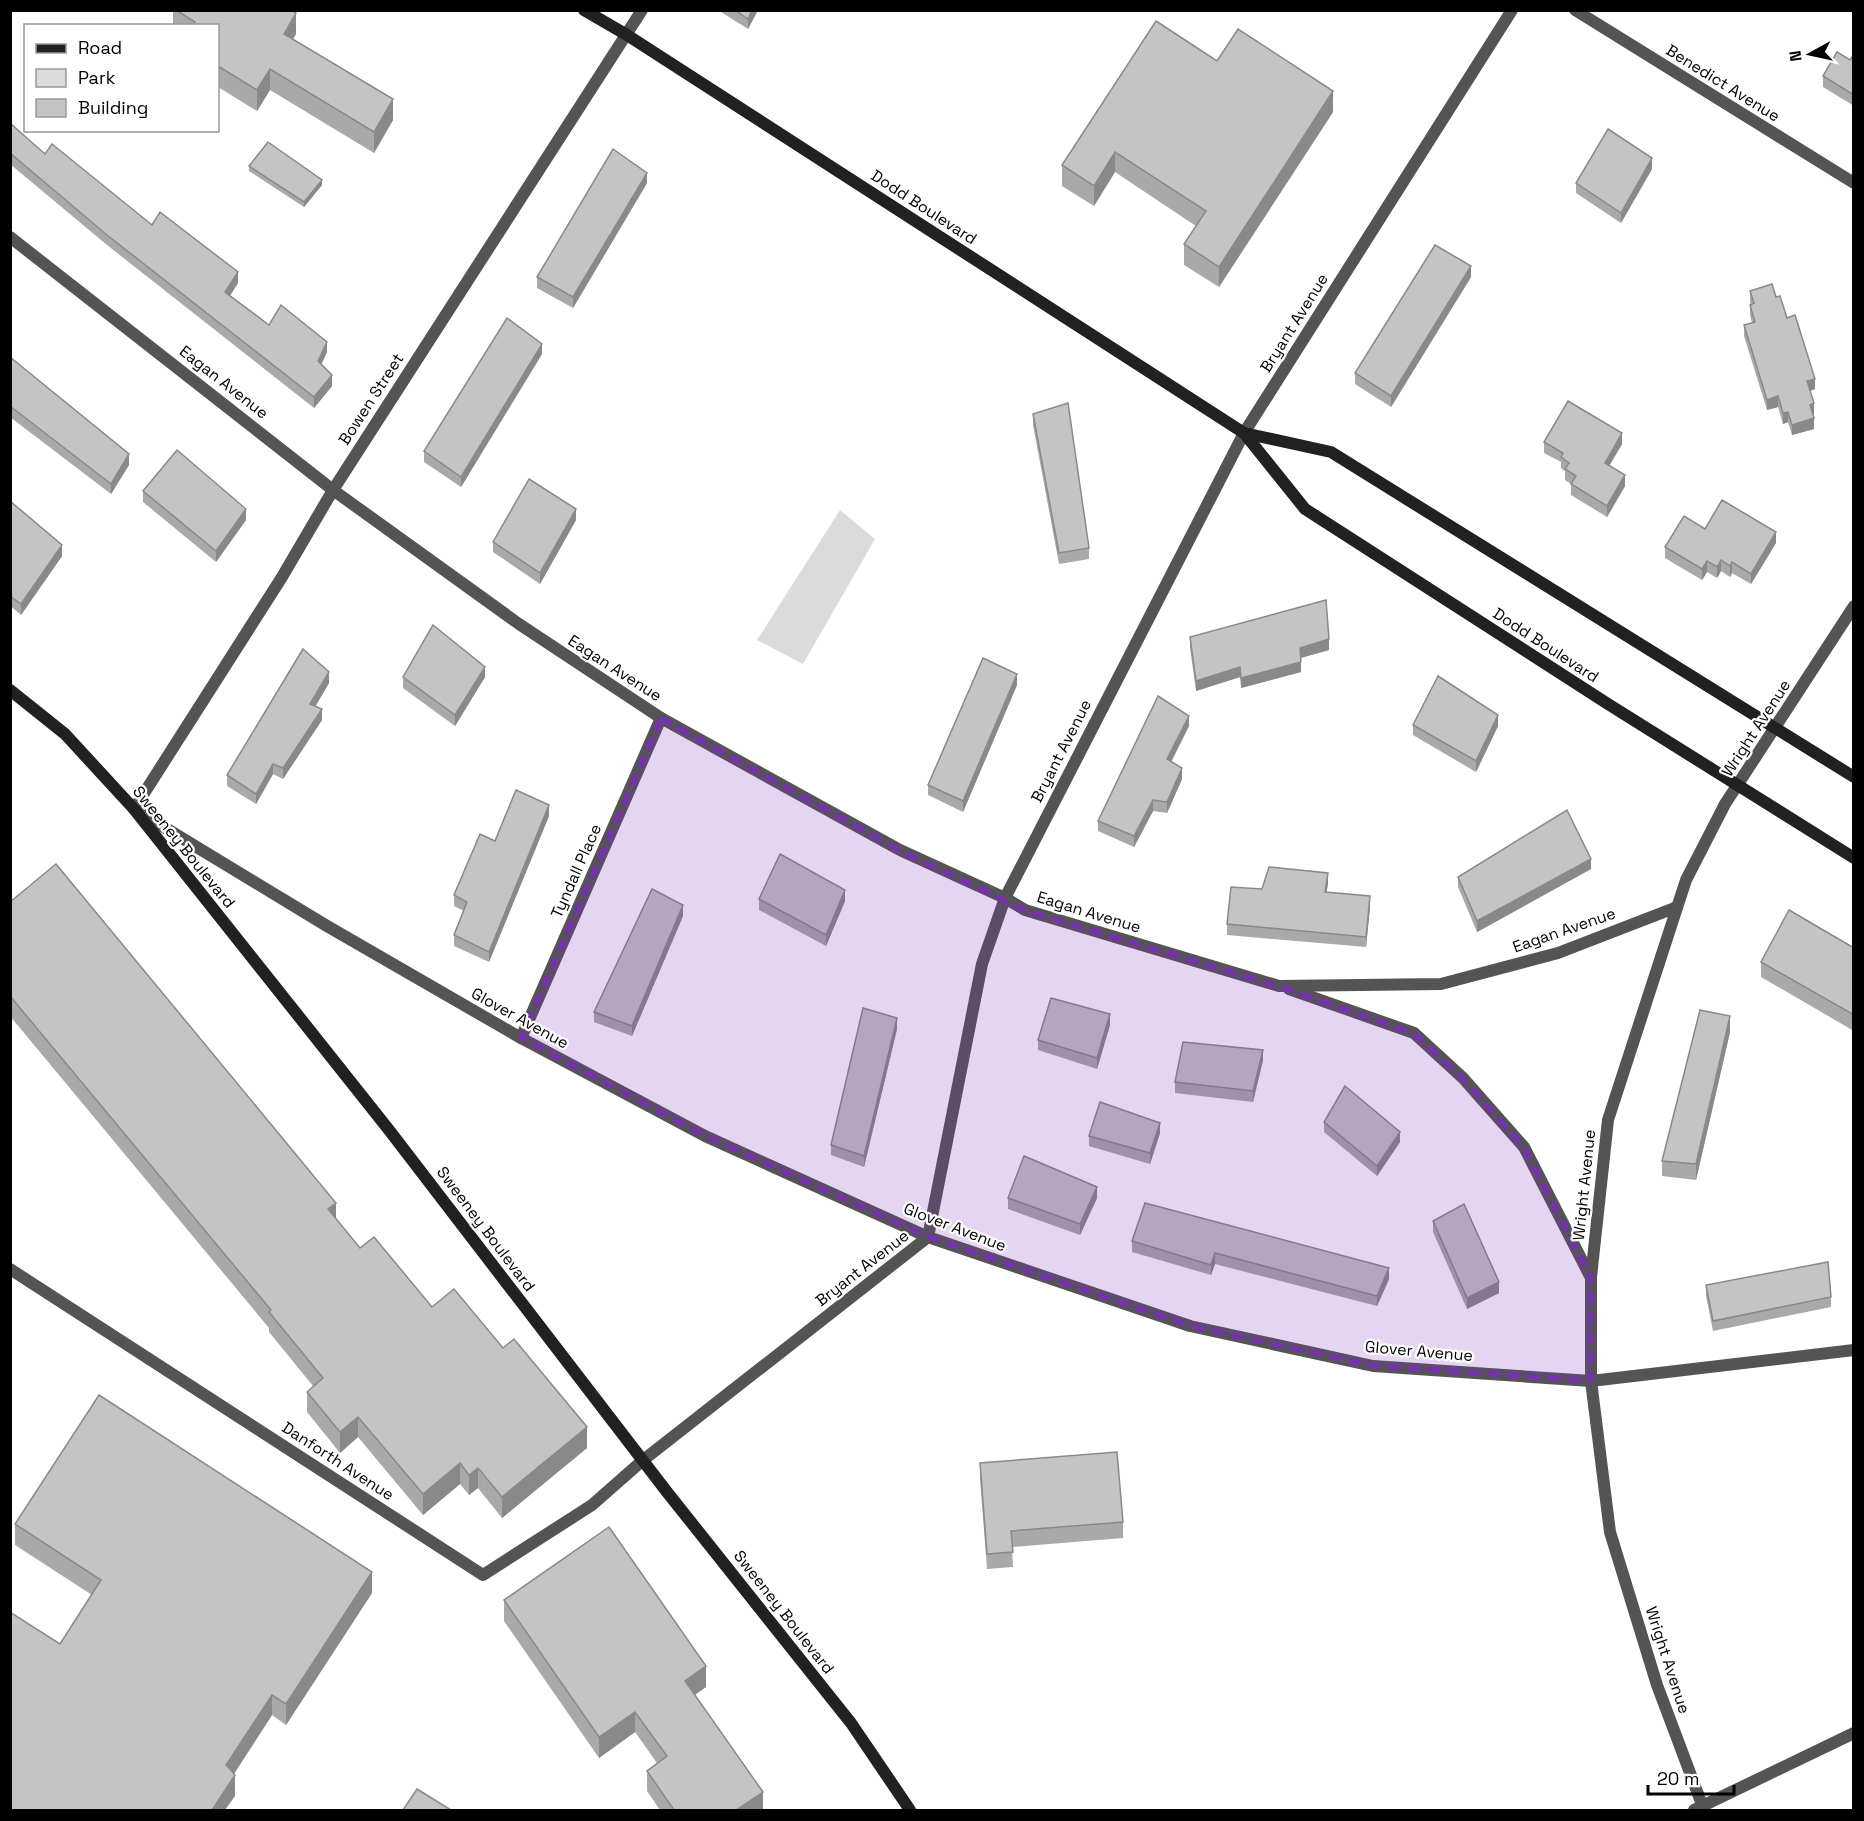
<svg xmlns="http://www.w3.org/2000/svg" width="1864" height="1821" font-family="'Space Grotesk',sans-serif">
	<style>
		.green { fill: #dbdbdb }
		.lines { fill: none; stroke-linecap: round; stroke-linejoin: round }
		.street { stroke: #545454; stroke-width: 12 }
		.secondary { stroke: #212121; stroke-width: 12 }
		.wall { fill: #a9a9a9 }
		.shaded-wall { fill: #898989 }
		.building { fill: #c4c4c4; stroke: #898989; stroke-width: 1.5 }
		.marked { fill: #7b2cbf; fill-opacity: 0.2; stroke: #7b2cbf; stroke-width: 4.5; stroke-dasharray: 12 8; stroke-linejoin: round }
		.labels { text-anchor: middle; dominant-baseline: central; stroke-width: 4.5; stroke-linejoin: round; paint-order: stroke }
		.street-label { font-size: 16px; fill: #000; stroke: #fff }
	</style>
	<rect width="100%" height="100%" fill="#fff"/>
	<polygon class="green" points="840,510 875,539 803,664 757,640"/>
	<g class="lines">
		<g class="street">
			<polyline points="642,10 333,490 282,577 134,809 327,926 521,1038 705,1136 928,1237 1190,1326 1373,1366 1591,1381 1854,1350"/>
			<polyline points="1575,10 1854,183"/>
			<polyline points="10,237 333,490 519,624 661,718 900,850 1005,898 1025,910 1279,986 1441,984 1558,953 1677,907"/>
			<polyline points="1289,989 1414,1033 1463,1078 1524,1147 1590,1276"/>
			<polyline points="521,1038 661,718"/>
			<polyline points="10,1269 483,1575 592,1505 642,1461 928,1237 982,964 1005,898 1244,433 1512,10"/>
			<polyline points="1694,1810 1854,1733"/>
			<polyline points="1704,1810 1657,1685 1610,1532 1591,1381 1591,1277 1608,1120 1686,880 1725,804 1854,606"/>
		</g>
		<g class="secondary">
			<polyline points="584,10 627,35 1244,433 1305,509 1608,704 1854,858"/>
			<polyline points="1244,433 1331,452 1854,777"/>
			<polyline points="10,690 65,734 134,809 389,1130 667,1492 851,1723 910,1810"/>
		</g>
	</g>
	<g class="wall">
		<polygon points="173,10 296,34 293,39 393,120 374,153 270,90 257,111 218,87 218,26 173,26"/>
		<polygon points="718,10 758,10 748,29"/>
		<polygon points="1854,54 1854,106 1823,87 1823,76 1850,60"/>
		<polygon points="1217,61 1333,112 1219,287 1184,265 1184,244 1196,226 1115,172 1094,206 1062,186 1062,165"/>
		<polygon points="10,123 45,154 238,283 230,296 269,325 327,352 321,364 332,386 314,408 107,245 10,164"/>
		<polygon points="249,166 322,185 304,207 249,171"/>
		<polygon points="1652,169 1621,223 1576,193 1576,183"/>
		<polygon points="647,183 573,308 537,288 537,277"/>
		<polygon points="1471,277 1391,407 1355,384 1355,373"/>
		<polygon points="1750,291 1776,297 1787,318 1815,389 1810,391 1814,414 1813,414 1814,429 1792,435 1788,422 1783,424 1778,407 1767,410 1744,336 1744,325 1752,323 1750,315 1750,305 1751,304 1750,301"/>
		<polygon points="542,354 461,487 424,462 424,451"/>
		<polygon points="10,357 129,465 111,494 10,417"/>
		<polygon points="1033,414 1089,548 1089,559 1059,564 1033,425"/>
		<polygon points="1544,442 1622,444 1609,466 1625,486 1607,517 1571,495 1571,484 1565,480 1565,471 1561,468 1561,462 1544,453"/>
		<polygon points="143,491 246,520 216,562 143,502"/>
		<polygon points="10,501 62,556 21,615 10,606"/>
		<polygon points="576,520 540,584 493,552 493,542"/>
		<polygon points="1705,529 1776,543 1751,584 1732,573 1730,577 1721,571 1717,578 1707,572 1702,580 1665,558 1665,547"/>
		<polygon points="1190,637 1329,650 1301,658 1301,672 1241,688 1240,677 1196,691 1190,648"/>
		<polygon points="403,677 485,677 455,726 403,688"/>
		<polygon points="329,683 315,707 322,720 283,779 273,774 256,804 227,786 227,775"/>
		<polygon points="1017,685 963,812 928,795 928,785"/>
		<polygon points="1413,725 1498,726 1476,772 1413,735"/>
		<polygon points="1189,726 1171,762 1182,779 1167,813 1153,811 1134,847 1098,831 1098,821"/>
		<polygon points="549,816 489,962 454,946 454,935 464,911 454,906 454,895 495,841"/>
		<polygon points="1591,869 1477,932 1458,887 1458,877"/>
		<polygon points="1328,884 1326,892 1370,907 1366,947 1227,935 1227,924 1262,889"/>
		<polygon points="759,899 845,901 826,946 759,910"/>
		<polygon points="10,902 336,1219 360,1248 432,1307 503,1348 587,1448 502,1518 478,1488 469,1495 460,1484 423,1515 358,1437 340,1453 307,1412 307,1392 313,1386 269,1332 269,1328 10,1016"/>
		<polygon points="683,916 632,1036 594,1022 594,1012"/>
		<polygon points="1854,948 1854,1031 1761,977 1761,962"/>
		<polygon points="1110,1025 1097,1069 1038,1050 1038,1040"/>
		<polygon points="897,1029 864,1167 831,1155 831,1145"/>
		<polygon points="1730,1032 1696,1180 1662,1176 1662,1161"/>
		<polygon points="1263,1060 1253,1102 1175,1093 1175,1082"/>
		<polygon points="1324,1122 1400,1142 1377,1176 1324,1132"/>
		<polygon points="1160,1133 1150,1164 1089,1146 1089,1136"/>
		<polygon points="1008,1198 1097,1198 1080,1235 1008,1209"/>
		<polygon points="1433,1221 1499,1293 1467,1309 1433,1232"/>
		<polygon points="1132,1241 1389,1279 1377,1306 1215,1264 1211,1275 1132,1252"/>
		<polygon points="1706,1285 1831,1297 1831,1307 1713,1331 1706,1296"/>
		<polygon points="980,1463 1123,1522 1123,1538 1012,1547 1013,1567 987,1569 980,1479"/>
		<polygon points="15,1524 372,1593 286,1725 272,1715 234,1774 235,1796 60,1644 92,1595 15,1545"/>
		<polygon points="504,1600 706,1687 695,1695 763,1810 660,1810 647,1791 647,1771 657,1763 635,1732 599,1758 504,1621"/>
	</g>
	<g class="shaded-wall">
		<polygon points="752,10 758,10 748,29 748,19"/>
		<polygon points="296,13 296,34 284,54 284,34"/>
		<polygon points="270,69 270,90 257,111 257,90"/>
		<polygon points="1333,91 1333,112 1219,287 1219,267"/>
		<polygon points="393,99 393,120 374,153 374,132"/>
		<polygon points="1115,152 1115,172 1094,206 1094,186"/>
		<polygon points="1652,158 1652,169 1621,223 1621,213"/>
		<polygon points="647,173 647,183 573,308 573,297"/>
		<polygon points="322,180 322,185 304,207 304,202"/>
		<polygon points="1471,266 1471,277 1391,407 1391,396"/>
		<polygon points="238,272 238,283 225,303 225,292"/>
		<polygon points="327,342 327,352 318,372 318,361"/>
		<polygon points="542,344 542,354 461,487 461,477"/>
		<polygon points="332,375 332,386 314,408 314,397"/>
		<polygon points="1815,379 1815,389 1807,392 1807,381"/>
		<polygon points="1778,396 1778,407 1767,410 1767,400"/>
		<polygon points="1814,403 1814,414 1810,415 1810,405"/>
		<polygon points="1788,412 1788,422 1783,424 1783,413"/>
		<polygon points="1814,418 1814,429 1792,435 1792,425"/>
		<polygon points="1622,433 1622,444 1605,473 1605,463"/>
		<polygon points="129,454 129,465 111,494 111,484"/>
		<polygon points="1625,475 1625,486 1607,517 1607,506"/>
		<polygon points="246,509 246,520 216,562 216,551"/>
		<polygon points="576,509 576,520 540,584 540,573"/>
		<polygon points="1776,532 1776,543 1751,584 1751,574"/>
		<polygon points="62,545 62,556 21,615 21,604"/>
		<polygon points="1721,560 1721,571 1717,578 1717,567"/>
		<polygon points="1707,561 1707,572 1702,580 1702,569"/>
		<polygon points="1732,562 1732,573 1730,577 1730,566"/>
		<polygon points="1329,639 1329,650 1300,658 1300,648"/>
		<polygon points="1301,662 1301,672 1241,688 1241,678"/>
		<polygon points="485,667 485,677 455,726 455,715"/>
		<polygon points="1240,667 1240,677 1196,691 1196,681"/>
		<polygon points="329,672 329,683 310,715 310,704"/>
		<polygon points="1017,674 1017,685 963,812 963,801"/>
		<polygon points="322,709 322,720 283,779 283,768"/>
		<polygon points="1498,715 1498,726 1476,772 1476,761"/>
		<polygon points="1189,716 1189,726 1167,770 1167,759"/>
		<polygon points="273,764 273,774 256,804 256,794"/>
		<polygon points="1182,768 1182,779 1167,813 1167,802"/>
		<polygon points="1153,800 1153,811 1134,847 1134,836"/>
		<polygon points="549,805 549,816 489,962 489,952"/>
		<polygon points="1591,859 1591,869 1477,932 1477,921"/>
		<polygon points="1328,873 1328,884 1325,903 1325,892"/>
		<polygon points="845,890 845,901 826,946 826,935"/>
		<polygon points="1370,896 1370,907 1366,947 1366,937"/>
		<polygon points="683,905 683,916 632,1036 632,1026"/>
		<polygon points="1110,1014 1110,1025 1097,1069 1097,1058"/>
		<polygon points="1730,1016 1730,1032 1696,1180 1696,1164"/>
		<polygon points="897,1018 897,1029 864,1167 864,1156"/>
		<polygon points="1263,1050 1263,1060 1253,1102 1253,1091"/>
		<polygon points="1160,1123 1160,1133 1150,1164 1150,1153"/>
		<polygon points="1400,1132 1400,1142 1377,1176 1377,1166"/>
		<polygon points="1097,1187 1097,1198 1080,1235 1080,1224"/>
		<polygon points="336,1203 336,1223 328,1209"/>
		<polygon points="1215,1253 1215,1264 1211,1275 1211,1265"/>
		<polygon points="1389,1268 1389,1279 1377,1306 1377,1296"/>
		<polygon points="1499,1282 1499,1293 1467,1309 1467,1298"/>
		<polygon points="358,1417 358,1437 340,1453 340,1432"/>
		<polygon points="587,1427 587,1448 502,1518 502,1497"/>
		<polygon points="460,1463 460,1484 423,1515 423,1494"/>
		<polygon points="478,1468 478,1488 469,1495 469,1475"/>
		<polygon points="372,1572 372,1593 286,1725 286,1704"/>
		<polygon points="706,1666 706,1687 685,1701 685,1681"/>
		<polygon points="272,1695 272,1715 226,1786 226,1765"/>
		<polygon points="635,1712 635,1732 599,1758 599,1737"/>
		<polygon points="235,1775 235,1796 225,1810 212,1810"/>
		<polygon points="763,1792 763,1810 736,1810"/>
	</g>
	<g class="building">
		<polygon points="176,10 291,10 296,13 284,34 393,99 374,132 270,69 257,90 218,66 218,26 193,26 195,22"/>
		<polygon points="735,10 752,10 748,19"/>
		<polygon points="1156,21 1217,61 1238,29 1333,91 1219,267 1184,244 1206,211 1115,152 1094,186 1062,165"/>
		<polygon points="1837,52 1850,60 1854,54 1854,95 1823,76"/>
		<polygon points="10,123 45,154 52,144 152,225 160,212 238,272 225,292 269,325 281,305 327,342 318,361 332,375 314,397 107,235 10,153"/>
		<polygon points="1608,129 1652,158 1621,213 1576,183"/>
		<polygon points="268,142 322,180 304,202 249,166"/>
		<polygon points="613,149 647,173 573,297 537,277"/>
		<polygon points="1435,245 1471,266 1391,396 1355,373"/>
		<polygon points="1772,284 1776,297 1780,296 1787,318 1795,315 1815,379 1807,381 1814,403 1810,405 1814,418 1792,425 1788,412 1783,413 1778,396 1767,400 1744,325 1755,322 1750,305 1754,303 1750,291"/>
		<polygon points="507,318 542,344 461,477 424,451"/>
		<polygon points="10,357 129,454 111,484 10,406"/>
		<polygon points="1568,401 1622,433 1605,463 1625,475 1607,506 1571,484 1576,476 1565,469 1569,463 1561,457 1563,453 1544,442"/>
		<polygon points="1068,403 1089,548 1059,553 1033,414"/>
		<polygon points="177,450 246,509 216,551 143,491"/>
		<polygon points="529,479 576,509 540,573 493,542"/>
		<polygon points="1722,500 1776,532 1751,574 1732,562 1730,566 1721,560 1717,567 1707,561 1702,569 1665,547 1684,516 1705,529"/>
		<polygon points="10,501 62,545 21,604 10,596"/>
		<polygon points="1326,600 1329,639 1300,648 1301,662 1241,678 1240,667 1196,681 1190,637"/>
		<polygon points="433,625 485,667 455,715 403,677"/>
		<polygon points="303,649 329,672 310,704 322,709 283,768 273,764 256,794 227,775"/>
		<polygon points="983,658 1017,674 963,801 928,785"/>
		<polygon points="1438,676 1498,715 1476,761 1413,725"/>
		<polygon points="1158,696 1189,716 1167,759 1182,768 1167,802 1153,800 1134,836 1098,821"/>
		<polygon points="516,790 549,805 489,952 454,935 467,902 454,895 480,834 495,841"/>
		<polygon points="1567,810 1591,859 1477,921 1458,877"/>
		<polygon points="780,854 845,890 826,935 759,899"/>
		<polygon points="56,864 336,1203 328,1209 360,1248 374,1237 432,1307 454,1289 503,1348 514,1339 587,1427 502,1497 478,1468 469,1475 460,1463 423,1494 358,1417 340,1432 307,1392 323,1378 269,1312 271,1310 10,996 10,902"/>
		<polygon points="1269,867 1328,873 1325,892 1370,896 1366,937 1227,924 1231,887 1262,889"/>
		<polygon points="652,889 683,905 632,1026 594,1012"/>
		<polygon points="1789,910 1854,948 1854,1015 1761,962"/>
		<polygon points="1051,998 1110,1014 1097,1058 1038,1040"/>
		<polygon points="863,1008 897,1018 864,1156 831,1145"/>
		<polygon points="1700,1010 1730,1016 1696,1164 1662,1161"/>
		<polygon points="1183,1042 1263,1050 1253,1091 1175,1082"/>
		<polygon points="1345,1086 1400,1132 1377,1166 1324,1122"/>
		<polygon points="1100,1102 1160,1123 1150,1153 1089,1136"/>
		<polygon points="1024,1156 1097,1187 1080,1224 1008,1198"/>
		<polygon points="1145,1203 1389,1268 1377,1296 1215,1253 1211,1265 1132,1241"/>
		<polygon points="1464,1204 1499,1282 1467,1298 1433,1221"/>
		<polygon points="1828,1262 1831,1297 1713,1321 1706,1285"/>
		<polygon points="99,1395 372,1572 286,1704 272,1695 226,1765 235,1775 212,1810 10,1810 10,1612 60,1644 101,1580 15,1524"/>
		<polygon points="1117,1452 1123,1522 1011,1531 1013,1552 987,1554 980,1463"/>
		<polygon points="609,1527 706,1666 685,1681 763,1792 736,1810 674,1810 647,1771 667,1756 635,1712 599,1737 504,1600"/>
		<polygon points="417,1789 451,1810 403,1810"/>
	</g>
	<path class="marked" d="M661 718 900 850 1025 910 1279 986 1414 1033 1463 1078 1524 1147 1591 1277V1381L1373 1366 1190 1326 928 1237 705 1136 521 1038Z"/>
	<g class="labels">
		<g class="street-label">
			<text transform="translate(1723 83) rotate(32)">Benedict Avenue</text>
			<text transform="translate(924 207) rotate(33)">Dodd Boulevard</text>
			<text transform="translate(1294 323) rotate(-58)">Bryant Avenue</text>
			<text transform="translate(224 382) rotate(38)">Eagan Avenue</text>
			<text transform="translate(371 399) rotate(-57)">Bowen Street</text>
			<text transform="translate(1546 645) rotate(33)">Dodd Boulevard</text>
			<text transform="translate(615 668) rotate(33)">Eagan Avenue</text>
			<text transform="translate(1756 728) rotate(-57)">Wright Avenue</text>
			<text transform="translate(1061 751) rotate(-63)">Bryant Avenue</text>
			<text transform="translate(184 847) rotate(51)">Sweeney Boulevard</text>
			<text transform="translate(576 871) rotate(-66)">Tyndall Place</text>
			<text transform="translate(1089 912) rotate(17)">Eagan Avenue</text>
			<text transform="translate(1564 930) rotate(-19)">Eagan Avenue</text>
			<text transform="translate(520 1018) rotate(29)">Glover Avenue</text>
			<text transform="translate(1584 1185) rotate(-84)">Wright Avenue</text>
			<text transform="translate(955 1227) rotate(21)">Glover Avenue</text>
			<text transform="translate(486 1229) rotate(53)">Sweeney Boulevard</text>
			<text transform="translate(862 1268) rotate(-38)">Bryant Avenue</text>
			<text transform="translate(1419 1351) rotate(5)">Glover Avenue</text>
			<text transform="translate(338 1461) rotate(33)">Danforth Avenue</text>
			<text transform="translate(784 1612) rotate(52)">Sweeney Boulevard</text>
			<text transform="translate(1668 1660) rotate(72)">Wright Avenue</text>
		</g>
	</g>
	<rect width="1864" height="1821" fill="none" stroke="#000000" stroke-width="24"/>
	<rect x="24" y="24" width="195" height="108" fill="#ffffff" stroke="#999999" stroke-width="1.5"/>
	<rect x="36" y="44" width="30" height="9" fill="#212121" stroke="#999999" stroke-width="1.5"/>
	<text x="78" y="54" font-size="18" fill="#000000">Road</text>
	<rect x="36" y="69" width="30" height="18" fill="#dbdbdb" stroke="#999999" stroke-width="1.5"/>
	<text x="78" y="84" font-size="18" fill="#000000">Park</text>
	<rect x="36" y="99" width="30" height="18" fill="#c4c4c4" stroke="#999999" stroke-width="1.5"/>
	<text x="78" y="114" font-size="18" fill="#000000">Building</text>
	<g transform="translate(1810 54) rotate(262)" stroke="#ffffff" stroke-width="4.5" paint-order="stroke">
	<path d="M0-4.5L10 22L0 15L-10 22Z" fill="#000000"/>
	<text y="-9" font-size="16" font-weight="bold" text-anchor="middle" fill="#000000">N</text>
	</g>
	<path d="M1648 1785v9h86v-9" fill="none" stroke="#000000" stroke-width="3"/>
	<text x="1657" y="1785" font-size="18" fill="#000000" stroke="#ffffff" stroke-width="4.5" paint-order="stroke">20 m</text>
</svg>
